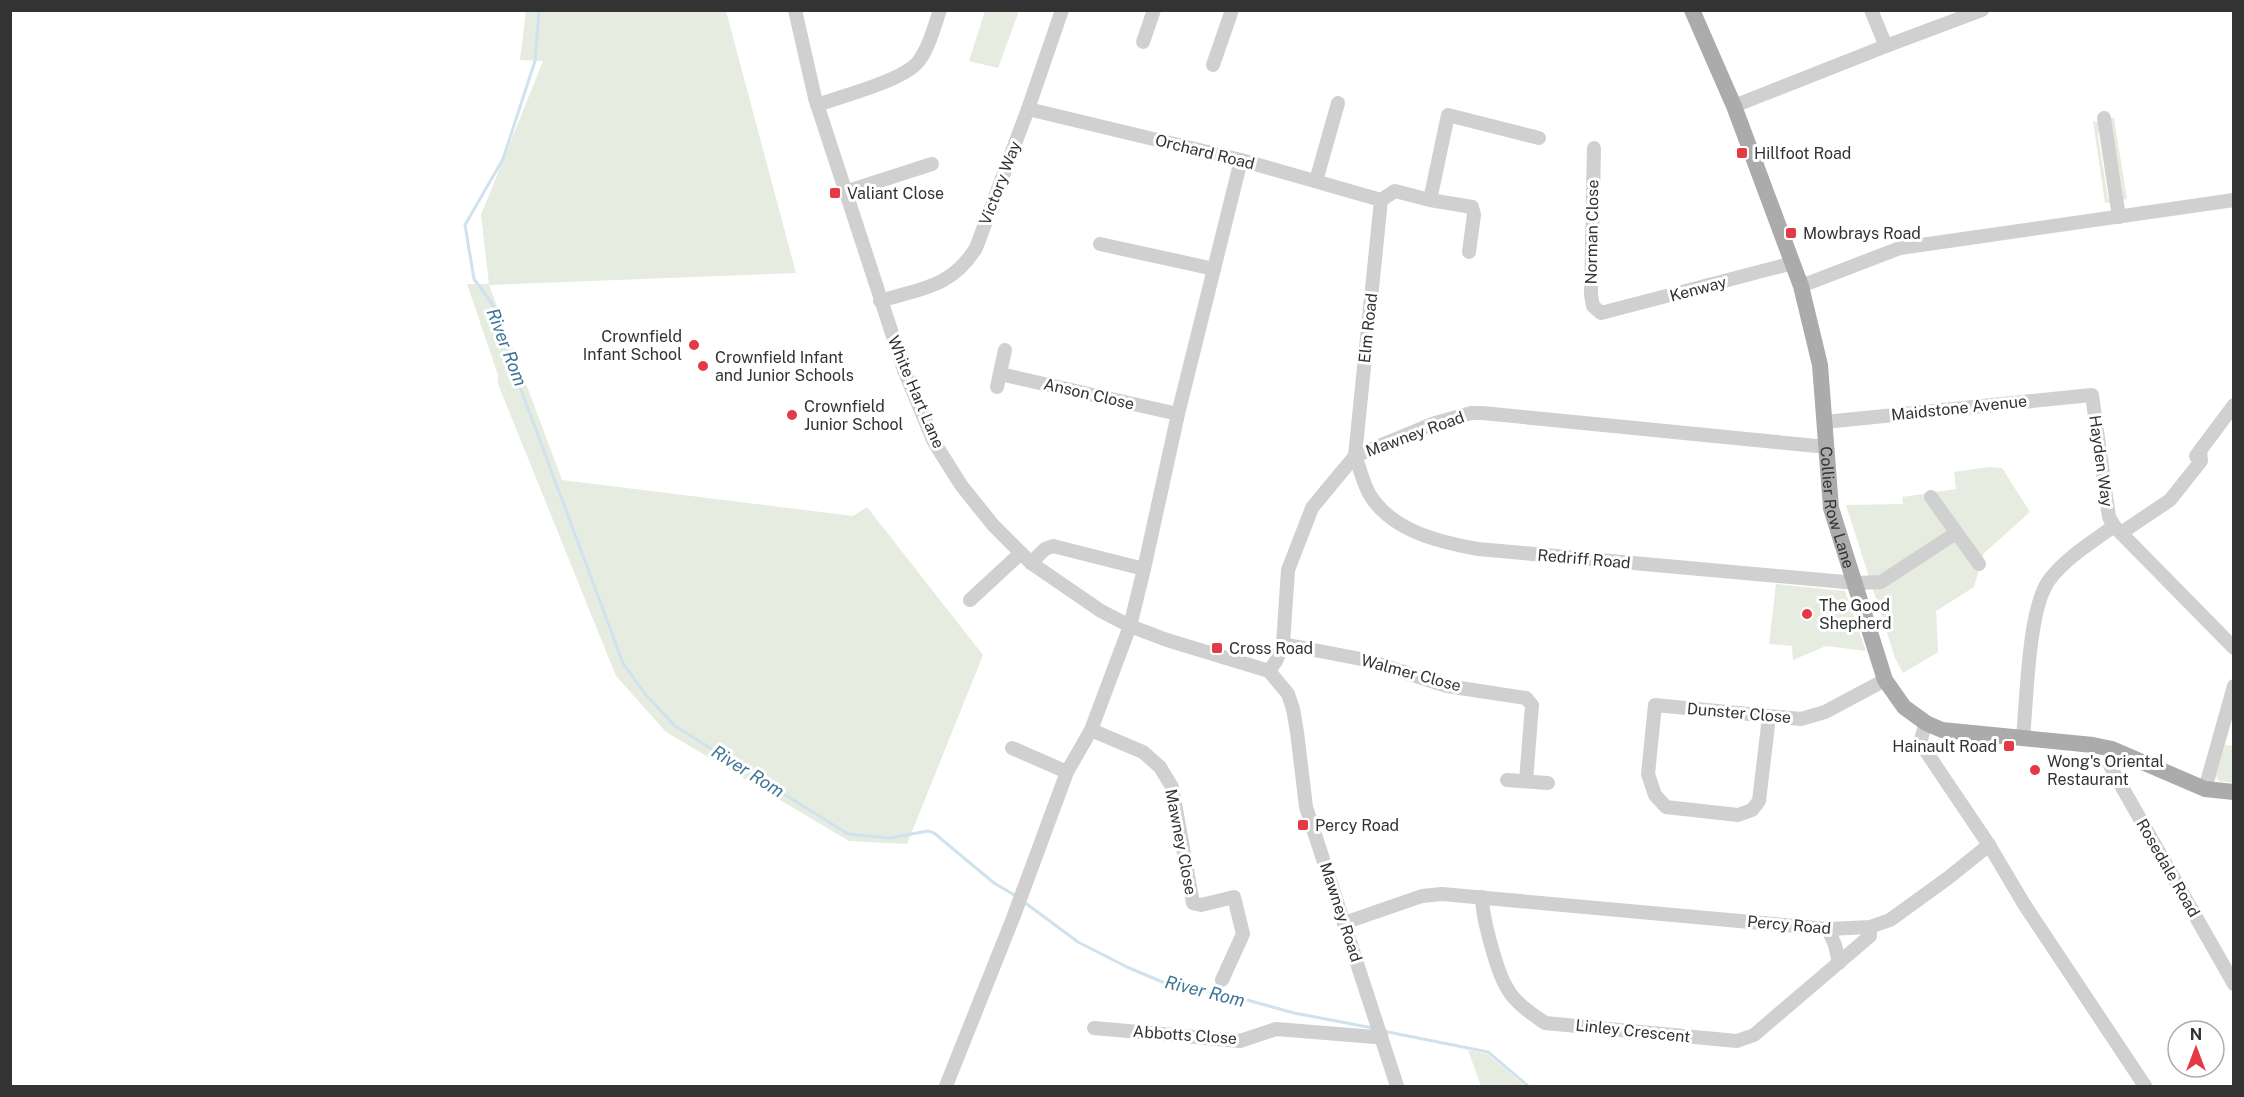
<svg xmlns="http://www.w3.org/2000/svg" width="2244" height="1097" font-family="'Public Sans',sans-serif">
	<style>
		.green { fill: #e6ecdf }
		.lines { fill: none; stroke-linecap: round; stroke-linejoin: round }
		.stream { stroke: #cfe2ee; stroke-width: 3 }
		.minor { stroke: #d0d0d0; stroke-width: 14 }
		.major { stroke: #ababab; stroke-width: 16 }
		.poi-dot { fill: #e63946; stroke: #fff; stroke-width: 2 }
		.labels { text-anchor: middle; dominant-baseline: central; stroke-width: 6; stroke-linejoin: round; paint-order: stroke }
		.street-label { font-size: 16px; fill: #333; stroke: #fff }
		.poi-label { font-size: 16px; fill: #333; stroke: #fff; text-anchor: start }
		.water-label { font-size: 18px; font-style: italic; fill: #3f7597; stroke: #fff }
	</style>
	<rect width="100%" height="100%" fill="#fff"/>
	<g class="green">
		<polygon points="526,11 726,11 796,273 489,285 562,480 853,516 867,507 983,655 907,844 849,841 666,732 616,676 498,384 498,375 467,284 489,284 481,215 543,61 520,60"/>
		<polygon points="985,11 1019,11 998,68 969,61"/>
		<polygon points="2111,118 2114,118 2127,199 2120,200 2123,195 2113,132 2108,129 2108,122"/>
		<polygon points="2093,121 2100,123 2098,135 2108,198 2112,202 2105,203"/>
		<polygon points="1989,467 2002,468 2030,512 1984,553 1974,587 1936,611 1938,652 1903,673 1895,658 1846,505 1903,504 1902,497 1956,489 1954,472"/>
		<polygon points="1776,584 1845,591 1866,651 1826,646 1793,660 1792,646 1769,644"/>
		<polygon points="2225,745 2233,746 2233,783 2219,781 2216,776"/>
		<polygon points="1468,1050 1487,1054 1525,1086 1481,1086"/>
	</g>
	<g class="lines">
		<g class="stream">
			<polyline points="539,10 535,61 503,159 465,225 474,279 493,305 517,379 623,663 645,694 675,726 848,834 890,838 928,831 934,833 994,883 1016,896"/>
			<polyline points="1024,902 1078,942 1127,967 1172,986 1229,995 1294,1013 1373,1028"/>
			<polyline points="1383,1031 1488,1052 1528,1086"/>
		</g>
		<g class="minor">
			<polyline points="795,10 815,98 904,370 934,442 961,485 993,525 1031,563 1101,611 1130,626 1167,640 1269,671 1288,694 1293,709 1297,732 1306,807 1397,1086"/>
			<polyline points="1871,10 1886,46"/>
			<polyline points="1143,42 1154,10"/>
			<polyline points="1213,65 1232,10"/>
			<path d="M817 105C842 96 902 81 918 62 929 48 934 27 940 10"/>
			<polyline points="1734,106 1886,46 1982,10"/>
			<polyline points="1028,109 1241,160 1381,200"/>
			<polyline points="2104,118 2119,217"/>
			<polyline points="1594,148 1591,295 1593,306 1601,313 1793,263"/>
			<polyline points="1316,181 1338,103"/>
			<polyline points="845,192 932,164"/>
			<path d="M1381 200 1355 456C1360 468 1363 484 1370 495 1392 531 1439 542 1478 549L1856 583 1881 582 1956 533"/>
			<polyline points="1381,200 1395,191 1430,200 1472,207 1474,215 1469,252"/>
			<polyline points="1430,200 1448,115 1539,138"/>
			<polyline points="1100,244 1214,269"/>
			<polyline points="1801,286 1900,248 2234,200"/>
			<path d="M880 301C921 288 951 288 976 248L1028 109 1062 10"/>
			<polyline points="1000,374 1178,414"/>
			<polyline points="997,387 1005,350"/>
			<polyline points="1825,422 2092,395 2109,517 2114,526 2234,648"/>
			<polyline points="2196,456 2234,405"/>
			<polyline points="1931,497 1979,564"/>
			<polyline points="2121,533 2170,500 2201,461 2200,451"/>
			<polyline points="1031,563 1045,549 1053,546 1144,569"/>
			<polyline points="970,600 1021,553"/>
			<polyline points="1283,644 1366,660 1447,686 1526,698 1532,705 1526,781"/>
			<polyline points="1269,671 1276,661 1283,644 1288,570 1312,508 1325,492 1355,456 1435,423 1471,413 1482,413 1827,447"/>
			<polyline points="1769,717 1759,801 1752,810 1738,815 1666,807 1655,795 1648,774 1655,705 1801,719 1825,712 1885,680"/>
			<polyline points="1926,723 1921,739 1923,747 1989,845 2024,904 2145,1086"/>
			<polyline points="1091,730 1143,752 1160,767 1172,787 1193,903 1201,905 1234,897 1243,934 1222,980"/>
			<path d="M2023 737C2027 699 2028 606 2050 579 2067 557 2092 542 2114 526"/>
			<polyline points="1012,748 1067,772"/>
			<polyline points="2112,749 2110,765 2114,773 2234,984"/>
			<polyline points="1507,780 1548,783"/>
			<polyline points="2205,789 2234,686"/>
			<path d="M1482 897C1482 917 1497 972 1507 988 1515 1003 1532 1014 1545 1023L1737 1041 1754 1035 1870 936V927"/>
			<polyline points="1344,923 1422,896 1442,894 1828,929 1870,927 1890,920 1948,878 1989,845"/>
			<polyline points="1828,929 1835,945 1839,963"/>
			<polyline points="1094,1028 1240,1041 1276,1029 1375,1037 1381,1036"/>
			<polyline points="946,1086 1013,918 1067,772 1091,730 1130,626 1144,569 1178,414 1241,160"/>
		</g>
		<path class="major" id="s1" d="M1692 10 1734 106 1801 286 1820 365 1831 508 1885 680 1904 707 1926 723 1942 730 2093 745 2112 749 2205 789 2234 792"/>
	</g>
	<g class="poi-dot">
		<rect x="1736" y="147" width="12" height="12" rx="3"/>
		<rect x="829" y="187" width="12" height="12" rx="3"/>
		<rect x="1785" y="227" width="12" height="12" rx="3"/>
		<circle cx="694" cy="345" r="6"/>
		<circle cx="703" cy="366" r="6"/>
		<circle cx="792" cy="415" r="6"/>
		<circle cx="1807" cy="614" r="6"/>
		<rect x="1211" y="642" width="12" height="12" rx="3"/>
		<rect x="2003" y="740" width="12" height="12" rx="3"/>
		<circle cx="2035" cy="770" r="6"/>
		<rect x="1297" y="819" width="12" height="12" rx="3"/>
	</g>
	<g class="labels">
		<g class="street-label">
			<text transform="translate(1205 152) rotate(14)">Orchard Road</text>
			<text transform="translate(1000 183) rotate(-69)">Victory Way</text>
			<text transform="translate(1592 232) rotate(-89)">Norman Close</text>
			<text transform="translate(1698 289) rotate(-15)">Kenway</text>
			<text transform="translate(1368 328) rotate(-84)">Elm Road</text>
			<text transform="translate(916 392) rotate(67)">White Hart Lane</text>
			<text transform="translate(1089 394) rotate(13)">Anson Close</text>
			<text transform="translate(1959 408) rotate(-6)">Maidstone Avenue</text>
			<text transform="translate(1415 434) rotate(-20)">Mawney Road</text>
			<text transform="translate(2101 461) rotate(82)">Hayden Way</text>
			<text stroke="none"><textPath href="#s1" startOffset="522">Collier Row Lane</textPath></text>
			<text transform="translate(1584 559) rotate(5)">Redriff Road</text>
			<text transform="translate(1411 673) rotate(15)">Walmer Close</text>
			<text transform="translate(1739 713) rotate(5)">Dunster Close</text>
			<text transform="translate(1181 842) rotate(79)">Mawney Close</text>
			<text transform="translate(2168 868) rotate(60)">Rosedale Road</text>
			<text transform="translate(1341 912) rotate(72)">Mawney Road</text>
			<text transform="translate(1789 925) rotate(5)">Percy Road</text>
			<text transform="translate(1633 1031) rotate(6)">Linley Crescent</text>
			<text transform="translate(1185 1035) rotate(4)">Abbotts Close</text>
		</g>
		<g class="poi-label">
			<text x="1754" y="153">Hillfoot Road</text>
			<text x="847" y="193">Valiant Close</text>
			<text x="1803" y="233">Mowbrays Road</text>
			<text x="682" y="336" text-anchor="end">Crownfield<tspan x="682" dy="18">Infant School</tspan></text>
			<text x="715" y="357">Crownfield Infant<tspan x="715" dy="18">and Junior Schools</tspan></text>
			<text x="804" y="406">Crownfield<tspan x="804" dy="18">Junior School</tspan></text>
			<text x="1819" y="605">The Good<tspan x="1819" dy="18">Shepherd</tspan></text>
			<text x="1229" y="648">Cross Road</text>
			<text x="1997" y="746" text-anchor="end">Hainault Road</text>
			<text x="2047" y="761">Wong's Oriental<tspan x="2047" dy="18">Restaurant</tspan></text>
			<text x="1315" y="825">Percy Road</text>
		</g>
		<g class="water-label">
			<text transform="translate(507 347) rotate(69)">River Rom</text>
			<text transform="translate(748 771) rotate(32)">River Rom</text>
			<text transform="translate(1205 991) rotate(14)">River Rom</text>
		</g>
	</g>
	<rect width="2244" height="1097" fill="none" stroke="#333333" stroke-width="24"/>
	<g transform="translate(2196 1049)"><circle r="28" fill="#ffffff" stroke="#adadad" stroke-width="1.5"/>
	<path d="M0-4.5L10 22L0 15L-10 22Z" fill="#e63946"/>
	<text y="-9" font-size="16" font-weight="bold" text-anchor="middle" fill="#333333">N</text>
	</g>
</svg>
